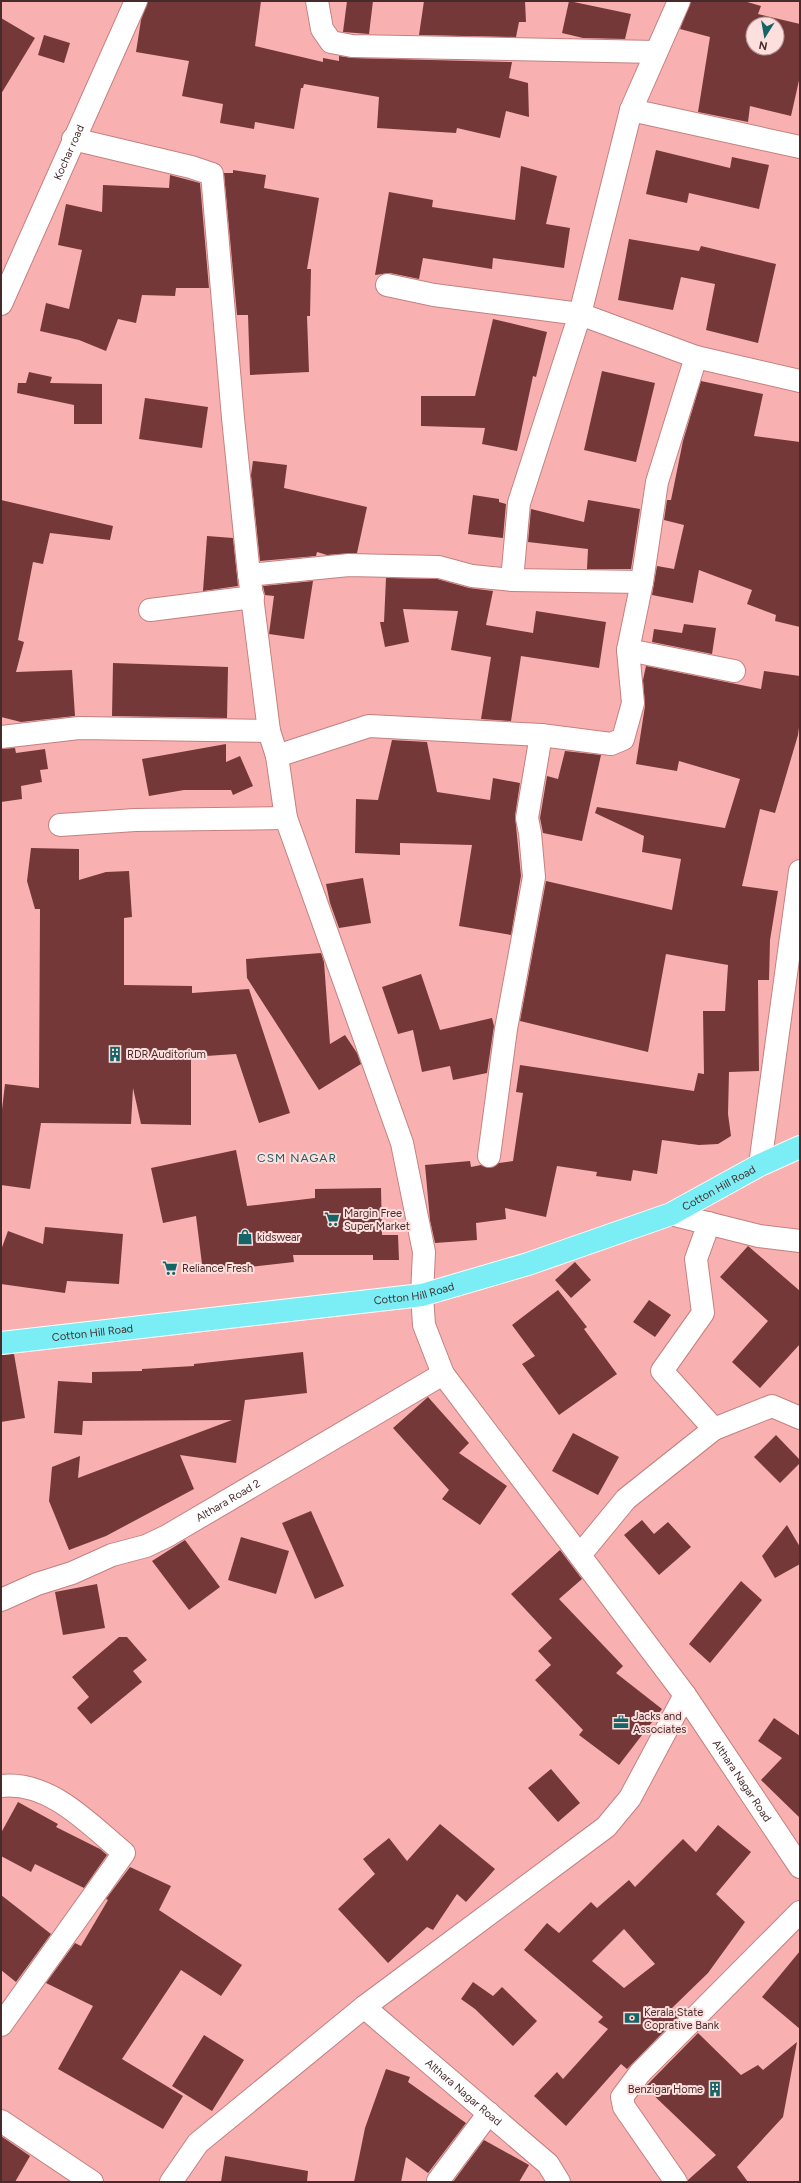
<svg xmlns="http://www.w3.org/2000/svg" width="801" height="2183" font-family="Figtree,sans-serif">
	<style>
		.building { fill: #743839; fill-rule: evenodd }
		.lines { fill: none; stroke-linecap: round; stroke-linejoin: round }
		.minor-casing { stroke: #c48080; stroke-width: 24 }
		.major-casing { stroke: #fff; stroke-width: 24 }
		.minor { stroke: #fff; stroke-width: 22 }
		.major { stroke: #7aeef4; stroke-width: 22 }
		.labels { text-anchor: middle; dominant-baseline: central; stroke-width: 4; stroke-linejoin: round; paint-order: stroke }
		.street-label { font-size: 11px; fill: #472b2b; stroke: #fddfdd }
		.poi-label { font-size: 11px; fill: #472b2b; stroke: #fddfdd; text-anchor: start }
		.neighbourhood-label { font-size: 12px; letter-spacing: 1px; fill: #235e61; stroke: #fddfdd }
	</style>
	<rect width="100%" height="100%" fill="#f8b1b0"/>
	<g class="building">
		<polygon points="148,1 261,1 255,46 323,62 323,58 339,61 339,56 352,58 512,62 509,78 528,83 529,117 506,111 500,138 457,128 456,133 377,128 379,97 304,84 303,88 301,88 294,129 255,122 254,129 220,123 223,104 182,96 189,61 136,52 141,20"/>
		<polygon points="347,1 373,1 369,34 343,32"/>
		<polygon points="424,1 525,1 526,22 519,22 516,37 419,35"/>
		<polygon points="569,1 631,14 625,39 583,38 562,33"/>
		<path d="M691 1H744L761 6 758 14 800 24V76L791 116 750 106 748 122 698 112 710 37 680 29ZM753 24H777V48H753Z"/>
		<polygon points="1,18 35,38 1,94"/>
		<polygon points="44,35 70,43 64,63 38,55"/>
		<polygon points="656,150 730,168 732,157 769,165 759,209 689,193 687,203 646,194"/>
		<polygon points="521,166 557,176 546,224 570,228 564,268 493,258 492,269 423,258 419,279 390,273 375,275 389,192 433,200 432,207 515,220"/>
		<polygon points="233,170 266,175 264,188 319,198 307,269 311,269 310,316 307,316 309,372 250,375 248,315 237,315 224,173 233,173"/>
		<polygon points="170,175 200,183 209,288 176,288 175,296 142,295 136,323 118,319 106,351 79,340 40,331 46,303 69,309 82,250 58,245 66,204 102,212 103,185 169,188"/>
		<polygon points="629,239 699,251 701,246 776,264 758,343 706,330 715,284 681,277 673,310 618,300"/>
		<polygon points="493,319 547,332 536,377 533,376 517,451 482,444 485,428 421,426 421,396 475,396"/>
		<polygon points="602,371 655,383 636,462 584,450"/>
		<polygon points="29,372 52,377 50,383 102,384 102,424 74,424 74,405 17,393 18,383 26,383"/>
		<polygon points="701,381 763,394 754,436 800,442 800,627 775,621 776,615 747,604 752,590 699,570 693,603 652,595 657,566 674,569 684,525 664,520 667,500 671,500 683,441"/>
		<polygon points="145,398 208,407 202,448 139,439"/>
		<polygon points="253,461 287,465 284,488 367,507 357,553 327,555 317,552 316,556 260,561 251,475"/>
		<polygon points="473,495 499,499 499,502 506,504 503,538 468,534"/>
		<polygon points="1,500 113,526 110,540 50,533 43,564 33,562 18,640 24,642 16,672 72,670 75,716 21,722 1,717"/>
		<polygon points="588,500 640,509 631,569 587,569 588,549 528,542 531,509 584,522"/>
		<polygon points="207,536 233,538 238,586 203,591"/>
		<polygon points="386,578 437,579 469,588 493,591 486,625 533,633 536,611 606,622 599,668 521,656 511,721 481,719 491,657 451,650 458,611 403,609 409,642 385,647 380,622 384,622"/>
		<polygon points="313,581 304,639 269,634 274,596 265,595 263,586"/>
		<polygon points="684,624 716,628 712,654 652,642 654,629 682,633"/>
		<polygon points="113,663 228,667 227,718 112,716"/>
		<polygon points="646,666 761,689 764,671 800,676 800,720 798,735 775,813 760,809 742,886 778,891 770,940 769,980 758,980 759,1071 729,1072 728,1114 731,1136 718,1144 699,1145 662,1140 657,1174 633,1170 631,1181 596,1176 597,1172 557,1166 546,1217 505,1208 506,1219 476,1223 477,1240 435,1243 430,1220 425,1165 470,1161 471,1167 481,1165 488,1168 494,1167 499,1163 513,1161 523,1093 516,1092 520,1065 694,1091 698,1073 704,1074 703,1011 725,1011 728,965 666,954 648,1052 520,1021 546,881 672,910 681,859 642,852 644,836 595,813 597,807 725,828 740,779 679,761 677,771 636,764 645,706 643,680"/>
		<polygon points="392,740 427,742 437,792 490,800 493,778 520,783 515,816 521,876 511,935 459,926 472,845 400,843 400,855 355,853 356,799 378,800"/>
		<polygon points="226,744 226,762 240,756 253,786 233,795 231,790 184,790 149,796 142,759"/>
		<polygon points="15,748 16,753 45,749 48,769 40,770 42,782 21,786 22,799 1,802 1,749"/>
		<polygon points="565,751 601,755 582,841 543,833 540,818 547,776 558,779"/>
		<polygon points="31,848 79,849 79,880 106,872 129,871 132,917 124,918 124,985 192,986 192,993 249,989 290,1113 259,1123 236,1054 191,1057 191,1125 141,1124 133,1088 131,1124 41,1123 30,1189 1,1185 1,1118 5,1084 39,1088 40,909 35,909 27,881"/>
		<polygon points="363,878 371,923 339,928 330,903 326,884"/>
		<polygon points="321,953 324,962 330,1044 345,1035 357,1053 361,1064 319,1090 247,978 246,959"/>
		<polygon points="421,974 440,1030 492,1018 494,1026 487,1073 453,1080 450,1066 422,1072 413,1030 398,1034 382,987"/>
		<polygon points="236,1150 247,1206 315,1198 315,1189 381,1188 382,1235 398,1235 399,1260 373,1260 373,1255 293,1255 294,1262 203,1272 196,1216 163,1223 151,1168"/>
		<polygon points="45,1227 123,1234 119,1284 67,1281 65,1293 1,1284 1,1250 8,1231 43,1244"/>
		<polygon points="748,1246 800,1291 800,1344 760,1388 732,1362 768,1321 720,1277"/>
		<polygon points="575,1262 591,1280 571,1298 555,1280"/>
		<polygon points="558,1290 587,1327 584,1329 617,1374 559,1415 522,1364 535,1356 512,1325"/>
		<polygon points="649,1300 671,1315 655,1337 633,1322"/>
		<polygon points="303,1352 307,1393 245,1400 236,1463 180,1455 194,1489 106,1536 69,1550 49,1501 52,1467 80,1456 78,1478 232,1420 83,1421 82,1435 54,1433 58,1381 92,1383 92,1372 142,1371 142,1369 194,1366 194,1364"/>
		<polygon points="14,1354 25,1418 1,1422 1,1355"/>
		<polygon points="428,1397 469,1443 459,1453 507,1486 480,1525 442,1499 449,1490 393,1428"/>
		<polygon points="573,1433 619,1457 598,1495 552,1471"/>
		<polygon points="776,1435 800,1460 800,1463 780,1483 754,1457"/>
		<polygon points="311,1511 344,1586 315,1599 282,1523"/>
		<polygon points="642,1520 654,1534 668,1522 691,1547 659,1575 624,1535"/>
		<polygon points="787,1525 800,1547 800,1564 775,1578 762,1556"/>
		<polygon points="241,1537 289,1551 276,1594 228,1580"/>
		<polygon points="185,1540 220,1587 189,1610 152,1561"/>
		<polygon points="560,1550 582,1579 559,1599 623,1666 616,1673 662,1709 619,1765 579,1735 583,1730 535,1680 551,1665 538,1651 552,1638 511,1594"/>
		<polygon points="741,1581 762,1600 710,1663 689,1644"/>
		<polygon points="97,1584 105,1628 63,1635 55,1592"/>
		<polygon points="119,1637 127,1637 147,1660 133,1671 142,1682 91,1724 77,1708 89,1697 72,1677"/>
		<polygon points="774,1718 800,1736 800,1818 761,1780 782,1758 758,1741"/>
		<polygon points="551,1769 580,1803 558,1822 528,1788"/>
		<polygon points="18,1802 58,1824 56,1827 100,1849 107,1855 84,1888 35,1864 31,1872 1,1856 1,1833"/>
		<polygon points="440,1824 495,1869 466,1902 457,1894 433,1930 427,1927 388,1963 338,1909 375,1874 363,1859 389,1838 407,1861"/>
		<path d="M718 1825 751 1852 716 1894 745 1922 708 1973 672 2008 680 2015 627 2069 621 2064 566 2126 534 2096 557 2072 563 2079 608 2029 598 2022 603 2017 524 1950 547 1923 559 1933 591 1902 597 1908 629 1880 635 1887 683 1839 696 1852ZM624 1929 655 1964 624 1988 592 1961Z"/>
		<polygon points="130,1867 171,1886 159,1910 242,1965 221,1996 181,1970 122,2059 183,2096 163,2129 58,2069 93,2006 46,1983 75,1943 81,1946 108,1900 106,1899"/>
		<polygon points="1,1895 51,1934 16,1982 1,1970"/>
		<polygon points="800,1951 800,2029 762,1997"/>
		<polygon points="473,1982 493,1996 502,1987 537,2021 513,2046 475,2009 461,1999"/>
		<polygon points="698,2033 741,2075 758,2065 763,2070 797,2042 783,2117 737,2167 748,2182 688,2182 688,2180 716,2155 645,2087"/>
		<polygon points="204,2035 244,2060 212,2111 172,2086"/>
		<polygon points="386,2069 410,2077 408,2082 466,2123 428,2173 406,2157 401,2182 354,2182 365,2128"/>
		<polygon points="1,2136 30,2156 15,2182 1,2182"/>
		<polygon points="484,2140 529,2165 519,2182 453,2182"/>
		<polygon points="225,2156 308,2171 307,2182 221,2182"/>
	</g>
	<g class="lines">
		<g class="minor-casing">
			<g id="minor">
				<polyline points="317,1 322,29 331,42 352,46 656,52"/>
				<polyline points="679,1 631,110 580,314 696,357 800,381"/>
				<polyline points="631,110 800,147"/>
				<polyline points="73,139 191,167 212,174 233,418 248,565 269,731 277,756 286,818 402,1143 424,1252 422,1295 424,1325 443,1374 685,1695 630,1798 606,1827 364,2007 198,2143 171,2182"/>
				<polyline points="387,285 434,295 580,314 519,503 512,580"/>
				<path id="s1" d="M1 304 136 1"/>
				<polyline points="249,575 349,565 439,567 472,576 512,580 642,582"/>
				<polyline points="150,610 253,597"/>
				<polyline points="628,650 734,671"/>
				<polyline points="1,737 79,728 269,731"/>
				<polyline points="277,756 369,726 541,735 611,744 623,739 633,703 628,650 642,582 657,482 696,357"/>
				<polyline points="60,825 135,820 286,818"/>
				<polyline points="489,1156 506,1029 534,877 530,833 527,818 541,735"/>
				<polyline points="760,1165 800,871"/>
				<polyline points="671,1214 759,1236 800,1241"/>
				<polyline points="709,1223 696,1259 703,1313 662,1371 714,1429"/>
				<polyline points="580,1555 626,1499 714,1429 772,1406 800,1418"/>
				<path id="s2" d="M1 1600 37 1584 72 1573 112 1555 146 1546 167 1536 443 1374"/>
				<path id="s3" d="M685 1695 800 1867"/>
				<path d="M1 1786C51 1781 89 1824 124 1853L1 2025"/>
				<path id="s4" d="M364 2007 548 2164 559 2182"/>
				<polyline points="1,2121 92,2182"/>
				<polyline points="438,2181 489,2113"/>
				<polyline points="676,2182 624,2107 622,2097 640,2073 800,1912"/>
			</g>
		</g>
		<g class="major-casing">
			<g id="major">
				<path id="s5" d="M1 1343 422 1295 528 1264 671 1214 760 1165 800 1147"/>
			</g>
		</g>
		<use href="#minor" class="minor"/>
		<use href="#major" class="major"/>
	</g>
	<defs>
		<g id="building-bare" transform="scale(1.2)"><path d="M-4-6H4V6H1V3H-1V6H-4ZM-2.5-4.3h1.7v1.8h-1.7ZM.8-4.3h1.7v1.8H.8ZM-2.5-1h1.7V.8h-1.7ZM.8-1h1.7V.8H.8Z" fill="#156468" stroke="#fddfdd" stroke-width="2.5" paint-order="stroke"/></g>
		<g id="supermarket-bare" transform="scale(1.2)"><path d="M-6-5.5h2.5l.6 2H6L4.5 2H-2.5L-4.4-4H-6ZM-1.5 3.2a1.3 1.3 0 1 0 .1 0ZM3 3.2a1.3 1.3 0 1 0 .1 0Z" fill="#156468" stroke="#fddfdd" stroke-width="2.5" paint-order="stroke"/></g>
		<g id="shop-bare" transform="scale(1.2)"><path d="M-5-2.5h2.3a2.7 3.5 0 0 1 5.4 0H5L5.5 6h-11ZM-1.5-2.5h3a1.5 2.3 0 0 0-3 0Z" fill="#156468" stroke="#fddfdd" stroke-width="2.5" paint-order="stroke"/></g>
		<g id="office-bare" transform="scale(1.2)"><path d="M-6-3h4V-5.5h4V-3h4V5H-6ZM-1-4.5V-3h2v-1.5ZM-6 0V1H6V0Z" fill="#156468" stroke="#fddfdd" stroke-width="2.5" paint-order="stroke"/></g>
		<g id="bank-bare" transform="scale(1.2)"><path d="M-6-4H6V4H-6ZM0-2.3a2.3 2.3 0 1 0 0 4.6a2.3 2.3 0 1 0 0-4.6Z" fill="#156468" stroke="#fddfdd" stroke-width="2.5" paint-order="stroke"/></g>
	</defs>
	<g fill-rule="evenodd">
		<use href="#building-bare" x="115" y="1054"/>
		<use href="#supermarket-bare" x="332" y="1219"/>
		<use href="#shop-bare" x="245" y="1237"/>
		<use href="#supermarket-bare" x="170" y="1268"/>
		<use href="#office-bare" x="621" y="1722"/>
		<use href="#bank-bare" x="632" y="2018"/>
		<use href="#building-bare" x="715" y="2089"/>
	</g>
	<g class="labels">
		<g class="street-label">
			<text stroke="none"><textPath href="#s1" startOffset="166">Kochar road</textPath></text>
			<text stroke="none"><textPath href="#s5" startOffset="740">Cotton Hill Road</textPath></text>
			<text stroke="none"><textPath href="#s5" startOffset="416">Cotton Hill Road</textPath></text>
			<text stroke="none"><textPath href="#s5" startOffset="92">Cotton Hill Road</textPath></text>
			<text stroke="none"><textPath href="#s2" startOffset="249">Althara Road 2</textPath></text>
			<text stroke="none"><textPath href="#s3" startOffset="103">Althara Nagar Road</textPath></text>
			<text stroke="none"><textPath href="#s4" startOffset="131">Althara Nagar Road</textPath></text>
		</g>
		<g class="poi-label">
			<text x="127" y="1054">RDR Auditorium</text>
			<text x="344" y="1213">Margin Free<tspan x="344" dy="13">Super Market</tspan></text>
			<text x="257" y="1237">kidswear</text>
			<text x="182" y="1268">Reliance Fresh</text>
			<text x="633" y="1716">Jacks and<tspan x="633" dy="13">Associates</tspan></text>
			<text x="644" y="2012">Kerala State<tspan x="644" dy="13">Coprative Bank</tspan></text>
			<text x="703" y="2089" text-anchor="end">Benzigar Home</text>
		</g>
		<g class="neighbourhood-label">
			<text x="297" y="1158">CSM NAGAR</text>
		</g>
	</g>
	<rect width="801" height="2183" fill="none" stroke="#472b2b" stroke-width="4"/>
	<g transform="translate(765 36) rotate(191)"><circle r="19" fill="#fddfdd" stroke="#b49796"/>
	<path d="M0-3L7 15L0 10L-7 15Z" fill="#156468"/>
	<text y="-6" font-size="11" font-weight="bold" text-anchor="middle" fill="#472b2b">N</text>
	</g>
</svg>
